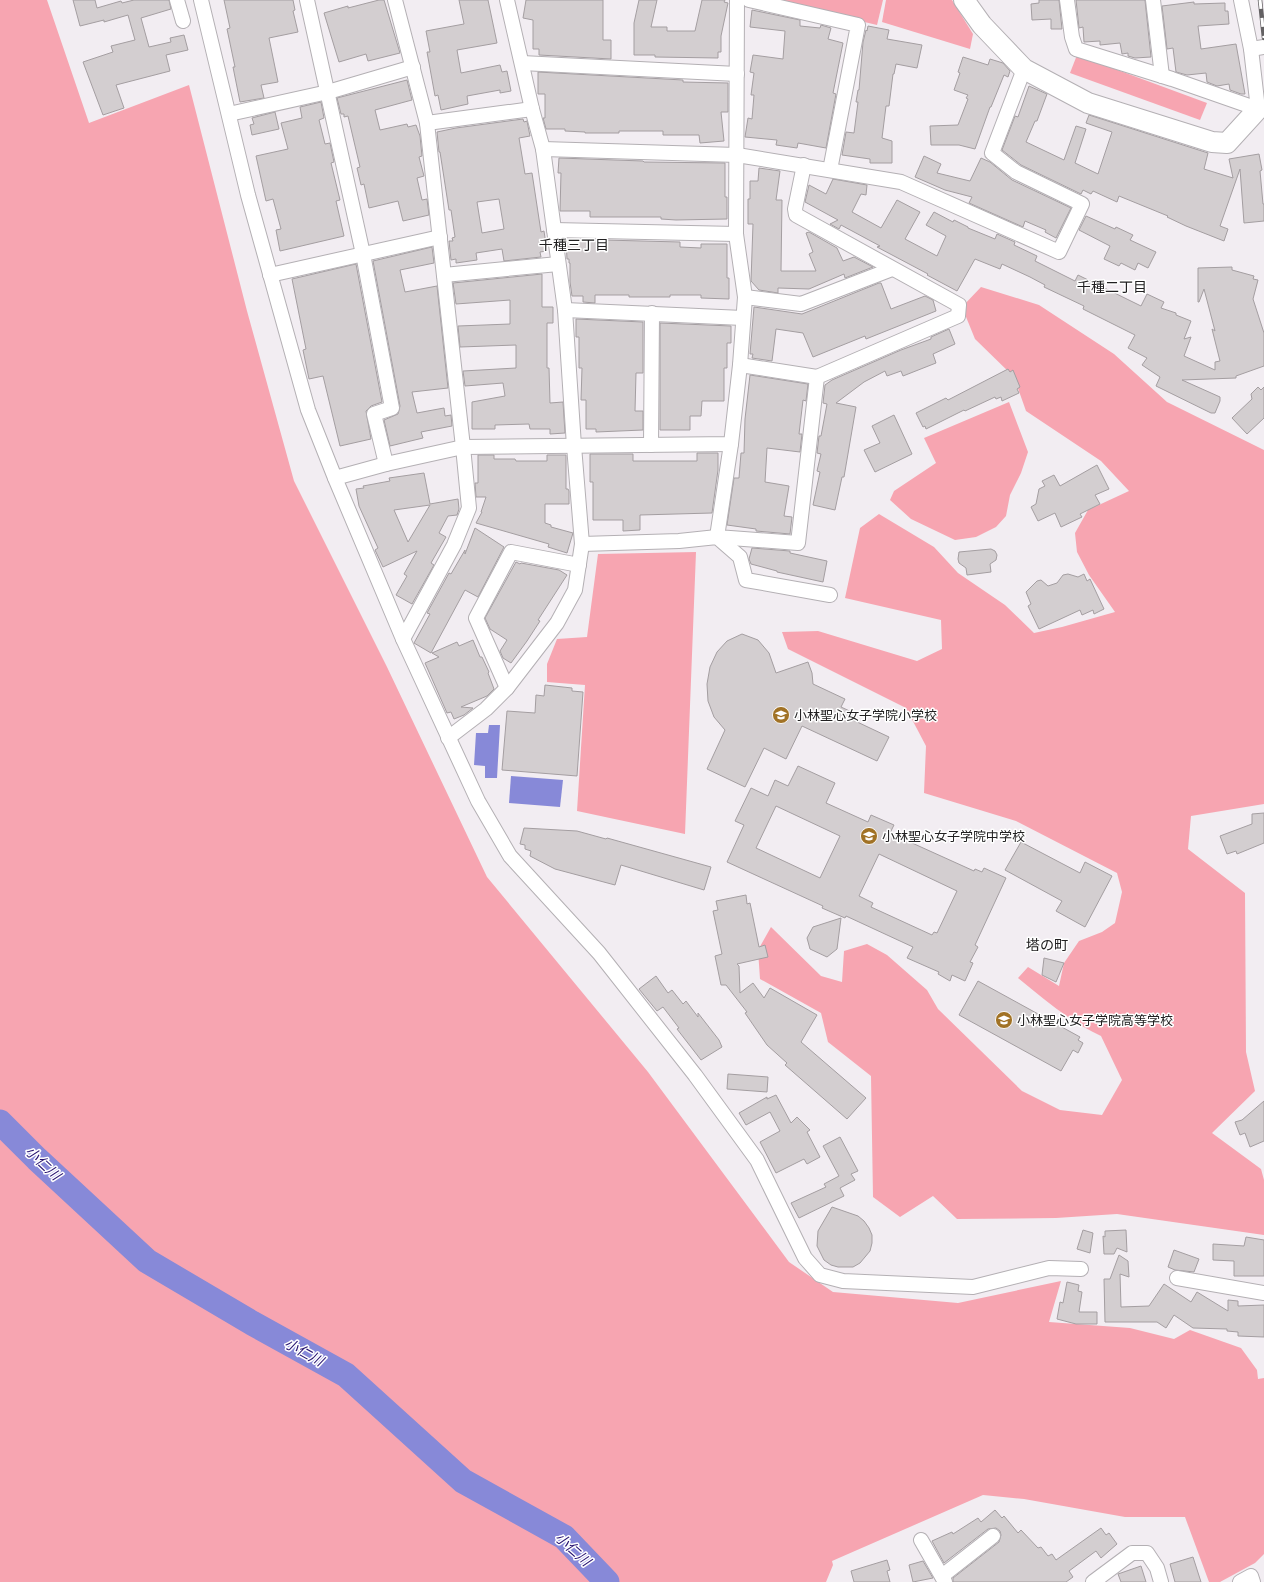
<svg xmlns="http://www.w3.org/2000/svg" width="1264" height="1582" font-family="'DejaVu Sans','Noto Sans JP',sans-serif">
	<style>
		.green { fill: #f7a5b1 }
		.water { fill: #8789d8 }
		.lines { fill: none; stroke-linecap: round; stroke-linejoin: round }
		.river { stroke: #8789d8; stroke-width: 25 }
		.building { fill: #d3ced0; stroke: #a49ea1; fill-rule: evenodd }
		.street-casing { stroke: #b4b0b4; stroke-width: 16 }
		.secondary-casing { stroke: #b4b0b4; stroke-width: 22 }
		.street { stroke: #fff; stroke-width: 14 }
		.secondary { stroke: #fff; stroke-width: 20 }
		.rail-casing { stroke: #636163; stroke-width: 4.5 }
		.rail { stroke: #fff; stroke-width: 3; stroke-dasharray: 9; stroke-linecap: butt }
		.labels { text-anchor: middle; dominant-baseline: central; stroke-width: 3; stroke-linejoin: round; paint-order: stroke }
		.poi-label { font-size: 13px; fill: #212021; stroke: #fff; text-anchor: start }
		.neighbourhood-label { font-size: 14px; fill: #212021; stroke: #fff }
		.water-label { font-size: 14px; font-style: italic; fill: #261270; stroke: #fff }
	</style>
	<rect width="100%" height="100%" fill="#f2edf2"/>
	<g class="green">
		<polygon points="0,0 47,0 89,123 189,85 247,311 294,481 387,667 487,877 648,1072 789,1262 833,1292 958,1303 1061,1281 1049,1322 1130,1328 1174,1339 1190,1330 1241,1348 1257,1370 1258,1379 1264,1378 1264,1554 1255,1563 1220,1582 1209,1582 1185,1517 1125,1517 1024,1499 983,1495 832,1561 833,1565 826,1582 0,1582"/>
		<polygon points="773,0 883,0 877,25"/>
		<polygon points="886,0 952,0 973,34 970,49 882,22"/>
		<polygon points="1077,55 1207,103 1200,120 1070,73"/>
		<path d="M981 287 1039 305 1114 354 1167 402 1264 450V804L1191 816 1188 849 1245 893 1246 1052 1255 1091 1212 1133 1261 1169 1264 1180V1235L1117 1214 1056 1218 957 1219 933 1196 900 1217 873 1197 871 1076 828 1042 821 1013 760 979 758 950 771 927 821 976 842 982 844 951 867 944 887 955 927 990 938 1009 1022 1091 1060 1110 1102 1115 1122 1080 1101 1036C1070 1022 1044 999 1018 978L1028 967 1059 986 1064 963 1079 941 1102 932 1115 923 1122 892 1117 873 1016 821 924 793 926 746 906 708 788 649 782 632 818 631 917 661 942 649 941 620 845 598 860 528 879 514 934 547 958 573 1005 605 1034 633 1062 627 1115 612 1089 575 1077 552 1075 533 1088 510 1129 491 1101 461 1026 411 1014 377 975 339 962 307Z"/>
		<polygon points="1009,402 1028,452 1021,473 1010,495 1006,516 996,527 976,537 955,540 911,519 890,500 894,491 936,463 924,438"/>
		<polygon points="696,552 685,834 577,811 585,685 547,682 547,664 557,639 587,637 598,554"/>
	</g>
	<g class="water">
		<polygon points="489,725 500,725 497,778 485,778 485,766 474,765 476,733 488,733"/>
		<polygon points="511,776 563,780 560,807 509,803"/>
	</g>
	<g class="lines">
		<polyline class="river" points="0,1122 37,1159 147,1261 252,1323 346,1375 463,1481 564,1537 607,1582"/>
	</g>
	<g class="building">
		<polygon points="73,0 95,0 97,8 121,1 122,3 134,0 169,0 171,9 141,18 149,47 171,42 170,38 184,35 188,50 166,55 170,71 116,85 124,108 103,115 83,62 113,52 111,46 135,40 128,15 104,22 104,20 80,26"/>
		<polygon points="224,0 293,0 295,10 293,11 298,32 269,38 278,82 261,85 264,98 240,102 233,67 235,67 227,29 230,28"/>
		<polygon points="379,0 384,0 400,53 368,61 366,54 339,62 324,13 348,6 348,8"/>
		<polygon points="459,0 488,0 497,43 457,50 461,73 500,65 502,72 507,71 511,91 500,93 500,90 467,96 468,104 441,110 438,95 435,96 427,52 430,52 426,31 464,24"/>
		<polygon points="526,0 603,0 603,40 611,40 611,59 539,55 539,49 533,49 533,20 523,18"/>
		<polygon points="639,0 657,0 651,27 667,27 667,31 695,31 702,0 725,0 724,2 728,3 721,36 721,52 718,52 718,58 655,57 655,55 634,55 634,23"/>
		<polygon points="1039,0 1059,0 1062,29 1051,29 1051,19 1032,20 1031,4 1039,3"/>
		<polygon points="1076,0 1145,0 1151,57 1135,58 1128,56 1128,53 1122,54 1120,43 1100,45 1100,41 1084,42 1083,27 1079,28"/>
		<polygon points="1194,2 1194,4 1225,3 1225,11 1228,11 1229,24 1198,26 1201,49 1236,44 1245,94 1241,94 1230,90 1229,84 1217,86 1207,82 1206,73 1187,75 1176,72 1173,48 1167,49 1162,6"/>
		<polygon points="752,10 800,20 800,26 820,28 821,25 831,28 828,39 843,43 833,93 836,94 826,148 798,143 797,148 776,145 777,140 745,137 748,118 752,119 754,95 751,95 754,73 750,72 753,55 783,59 785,31 750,27"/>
		<polygon points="868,26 889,30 887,39 922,45 917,68 896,64 894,74 893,74 889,106 886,106 882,138 892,141 892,163 870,163 870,159 842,155 846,132 854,133 858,102 856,102 858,90 859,90 863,42 866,30 867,31"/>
		<polygon points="963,57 988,65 990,59 1003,63 1010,71 1008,77 1004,75 991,107 990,107 975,149 959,145 931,145 930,126 958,125 968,99 966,98 968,95 954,90 960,73 958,72"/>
		<polygon points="538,72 683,80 683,82 728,83 728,112 721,112 724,141 700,143 699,135 663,135 663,131 619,131 619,133 585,133 585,132 565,131 565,129 546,129 543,118 545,118 545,94 538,94"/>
		<polygon points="407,80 412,100 375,110 380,130 407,124 408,127 416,125 420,136 422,156 419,157 424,176 417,178 422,200 427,199 429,215 403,221 398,201 369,208 364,184 361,185 357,168 360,167 348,116 344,117 344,114 341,114 337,98"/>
		<polygon points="1029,86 1047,94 1037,121 1035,121 1026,142 1064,160 1076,126 1086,129 1075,163 1098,174 1112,132 1086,123 1089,115 1208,153 1204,169 1233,178 1229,159 1259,154 1262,170 1260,171 1263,204 1264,204 1264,221 1244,223 1240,169 1220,226 1228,229 1224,241 1186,226 1167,217 1168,216 1119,196 1117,202 1093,191 1091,194 1083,190 1081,194 1021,165 1002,150 1015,116 1018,117"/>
		<polygon points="321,102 324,118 319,120 325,144 330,143 334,162 331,163 340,200 336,201 344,236 280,251 276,230 281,229 273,199 266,201 256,156 288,149 281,123 302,118 300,107"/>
		<polygon points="275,112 279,129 252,135 250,125 254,124 252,118"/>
		<path d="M523 119 524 122 527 121 530 136 519 138 525 174 532 173 541 232 544 231 547 251 540 252 541 257 504 261 502 249 476 253 477 260 456 263V259L451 260 449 241H453L452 238 455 237 451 210H449L440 152H439L437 132 456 128ZM499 199 504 229 482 233 477 202Z"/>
		<polygon points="924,156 941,164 937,173 970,181 981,158 990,162 1012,180 1071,208 1056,238 1045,232 1046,230 1025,221 1023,227 969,203 972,197 945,190 915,177"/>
		<polygon points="559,158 643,161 644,162 725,163 725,197 727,197 727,219 676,220 661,219 661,217 590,217 590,211 560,211 561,173 558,173"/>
		<polygon points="759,168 780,171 776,200 782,200 781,271 816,271 809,254 813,252 806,233 809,232 837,248 843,261 854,257 873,267 845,278 844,274 809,289 778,288 778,293 759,290 751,281 753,224 748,224 748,199 750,199 750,181 758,181"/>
		<polygon points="833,179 867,185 866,195 861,194 852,212 881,228 897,200 920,212 905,239 937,256 946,236 926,225 934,212 953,222 954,220 968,227 968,228 995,239 997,234 1015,242 1014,245 1037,256 1035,261 1075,281 1078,275 1141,306 1147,294 1164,302 1161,308 1176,313 1176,315 1191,321 1184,339 1191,337 1184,356 1215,370 1215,362 1220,361 1212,329 1215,331 1204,289 1199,302 1198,302 1198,268 1232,267 1232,270 1254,276 1253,279 1258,280 1253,299 1264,333 1264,366 1236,376 1236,378 1182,380 1220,397 1220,401 1215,413 1211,413 1156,386 1160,377 1142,365 1147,358 1128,348 1135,335 1083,309 1084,306 1044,287 1045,285 1030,277 1002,264 1000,269 975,259 957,291 927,275 928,274 877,247 880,246 841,225 839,229 830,224 838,220 805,202 809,185 826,194"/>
		<polygon points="1086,216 1115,229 1116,227 1133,235 1130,240 1156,252 1148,268 1138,263 1135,270 1121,263 1119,266 1104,259 1110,246 1079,230"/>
		<polygon points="566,239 680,242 680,247 701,248 701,244 727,244 727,278 729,278 729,299 701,298 701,295 670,295 670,297 629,297 629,295 595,295 595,303 583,302 583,296 572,296 570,282 570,263 569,263 569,259 567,259"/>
		<polygon points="432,247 434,263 400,270 405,292 437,286 448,388 412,392 417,413 444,408 445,416 451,415 452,426 421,432 423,438 390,446 384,420 398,414 400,406 373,261"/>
		<polygon points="356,264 382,402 371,406 366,411 371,439 340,446 323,376 309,379 303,350 306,349 292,279"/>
		<polygon points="542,274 542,307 553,307 553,323 547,323 547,368 549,368 550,403 563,402 565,433 550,434 550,429 530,429 529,424 495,425 495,429 472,429 472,402 505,396 503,383 465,386 463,371 516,368 516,345 460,347 458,326 510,324 510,300 456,304 453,283"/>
		<polygon points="879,283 881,283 891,309 925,296 933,300 936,311 866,339 865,336 813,357 803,333 776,329 772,361 752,358 753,354 750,354 754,307 802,314"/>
		<polygon points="576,319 643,322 643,373 636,373 635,411 643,411 643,430 596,432 596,429 586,429 586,400 581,400 582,368 579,368 579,337 576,337"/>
		<polygon points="660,323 731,326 731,343 727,343 727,368 724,368 724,401 702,401 701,416 690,416 690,430 660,430"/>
		<polygon points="949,329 955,344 933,354 936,363 903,376 901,371 887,376 885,371 864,382 836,403 856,407 844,477 842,477 835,510 813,505 820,472 817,471 821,454 817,453 819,436 821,436 827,404 823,403 825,385 832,380 901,350 931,339 931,337"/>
		<polygon points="1008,369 1010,372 1013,370 1020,387 1017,389 1019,393 1002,401 1001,397 996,399 995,397 965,411 964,410 926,429 925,426 923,427 916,413 946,398 948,400"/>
		<polygon points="750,375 808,384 806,401 803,400 799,434 802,434 800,452 767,448 765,482 789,486 784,516 792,517 790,534 756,531 756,529 727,525 734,478 739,478 741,453 744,453 745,419"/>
		<polygon points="1258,387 1261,390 1264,387 1264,418 1247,434 1232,418 1252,399 1251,394"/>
		<polygon points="894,415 912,454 875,472 864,450 880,443 872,426"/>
		<polygon points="697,453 718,453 718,470 712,513 640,515 640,530 623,531 623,520 593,520 593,482 590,482 590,454 633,454 633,461 697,461"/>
		<polygon points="478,455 494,455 494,459 515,459 516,461 547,461 547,455 566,455 566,489 568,489 569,491 569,504 545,504 545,523 551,525 551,527 573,533 567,553 548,547 549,544 476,523 482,512 481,512 486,497 476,497 475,483 478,483"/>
		<polygon points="1097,465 1109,489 1095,495 1100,504 1080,514 1082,517 1061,527 1055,513 1038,521 1031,507 1036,504 1039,489 1045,486 1042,481 1054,475 1060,486"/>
		<path d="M424 473 430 504 458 499 459 509 457 515 448 516 439 533 446 537 431 563 434 565 412 604 396 595 407 576 404 574 417 551 383 567 375 550 378 548 359 506 356 489 364 488 363 486 390 481 389 478ZM430 505 408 542 394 510Z"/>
		<polygon points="475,528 504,547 478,597 465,590 431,653 414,643 430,614 427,613 449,573 451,574 465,550 465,554"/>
		<polygon points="752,548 790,551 790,553 827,561 823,582 777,572 777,571 751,564 749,559"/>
		<polygon points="991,549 995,551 997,555 996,560 990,564 991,572 967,575 966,568 959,563 958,559 959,552"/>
		<polygon points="516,562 520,564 521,563 559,570 567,575 538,620 540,621 527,641 511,663 503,658 500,651 507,640 490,629 485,618"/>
		<polygon points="1068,574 1078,577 1084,574 1087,581 1090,579 1104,609 1094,614 1093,610 1082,615 1080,610 1039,629 1028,606 1031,604 1026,592 1037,581 1041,580 1048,586 1057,583 1063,575"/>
		<polygon points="742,634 758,640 769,653 776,673 808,662 812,673 813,684 845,699 841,707 856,714 853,720 889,737 877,761 802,726 786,759 764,748 745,787 707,769 725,730 714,717 708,701 707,684 710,667 717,652 727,641"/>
		<polygon points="473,640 480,657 482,657 489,672 488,673 494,689 487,696 461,707 473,708 464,715 454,719 451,712 447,713 425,663 439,657 432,653 457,642 459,646"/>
		<polygon points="545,685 572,688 572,691 583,692 577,776 502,770 507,711 535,713 536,695 544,696"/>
		<path d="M798 766 835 783 826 803 868 822 871 815 894 825 890 833 974 871 975 869 982 872 984 868 1006 878 975 945 978 947 970 962 973 963 965 981 952 975 950 981 938 974 939 972 907 958 913 947 846 916 845 918 822 908 823 906 727 862 744 825 735 821 751 788 768 796 775 780 788 786ZM776 806 840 836 820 878 756 848ZM879 854 957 891 937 933 934 932 932 935 871 907 873 903 859 896Z"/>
		<polygon points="1264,813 1264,843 1237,854 1236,851 1227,854 1220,836 1252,824 1252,814"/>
		<polygon points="524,828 577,831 606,839 607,838 711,867 704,890 621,865 615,885 555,869 530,856 531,851 525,849 525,845 520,844"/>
		<polygon points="1021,842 1080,873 1085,862 1112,876 1085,927 1056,911 1062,901 1005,870"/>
		<polygon points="746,895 747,904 750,903 759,947 765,945 768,957 737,964 739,966 740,993 753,983 764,998 770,988 817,1015 801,1042 866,1098 847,1119 785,1065 787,1063 767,1045 745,1013 747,1012 726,985 721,985 715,956 722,954 713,911 718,910 716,901"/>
		<polygon points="841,918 837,949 827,957 810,949 807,938 813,927"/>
		<polygon points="1044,958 1064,963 1056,982 1042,975"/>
		<polygon points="656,976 668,993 672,990 683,1004 686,1001 698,1017 698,1013 719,1040 722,1047 701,1060 677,1029 679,1028 663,1007 657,1011 639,989"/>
		<polygon points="978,981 1080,1037 1078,1040 1083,1043 1078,1053 1073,1050 1061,1071 959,1015"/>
		<polygon points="728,1074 768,1077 767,1092 727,1089"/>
		<polygon points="776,1095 791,1123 797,1117 810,1130 807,1132 820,1157 807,1164 804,1159 776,1173 760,1142 780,1131 770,1112 746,1125 739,1113 767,1097 767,1099"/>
		<polygon points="1264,1101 1264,1141 1250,1147 1245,1133 1240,1135 1235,1122 1242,1120"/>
		<polygon points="840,1137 858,1171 851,1174 855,1180 840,1188 844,1196 799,1218 791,1203 826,1187 824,1184 839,1176 823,1146"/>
		<polygon points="832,1207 858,1216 864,1221 869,1228 872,1235 872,1243 870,1251 860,1263 853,1267 838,1267 831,1265 824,1260 817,1246 818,1231"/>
		<polygon points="1083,1230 1093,1233 1090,1253 1077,1249"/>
		<polygon points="1126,1230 1127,1252 1117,1248 1114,1254 1104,1254 1103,1236 1105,1237 1105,1231"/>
		<polygon points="1246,1237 1264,1240 1264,1276 1234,1276 1234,1261 1213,1260 1213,1244 1244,1246"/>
		<polygon points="1174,1250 1199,1259 1194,1272 1175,1270 1168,1267"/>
		<polygon points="1119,1255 1128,1261 1129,1277 1120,1274 1121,1307 1149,1306 1164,1284 1191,1302 1197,1292 1228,1311 1228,1300 1238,1301 1238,1306 1264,1305 1264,1337 1238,1336 1238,1332 1227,1331 1227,1329 1193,1328 1174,1315 1166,1328 1157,1322 1105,1322 1104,1279 1110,1279"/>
		<polygon points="1067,1282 1079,1285 1078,1291 1082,1292 1079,1312 1097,1312 1097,1324 1076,1324 1057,1319 1060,1302 1063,1303"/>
		<polygon points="995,1510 1002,1518 1004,1516 1018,1533 1021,1530 1038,1548 1041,1547 1048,1556 1052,1554 1056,1560 1101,1528 1106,1535 1109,1533 1117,1544 1101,1558 1096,1551 1069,1571 1073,1577 1066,1582 953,1582 953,1578 999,1542 1001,1535 1000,1531 996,1528 988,1529 944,1563 932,1541 952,1532 953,1534 978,1518 981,1522"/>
		<polygon points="1193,1557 1201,1582 1175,1582 1170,1564"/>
		<polygon points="887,1560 890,1570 887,1571 890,1582 854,1582 851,1571"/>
		<polygon points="923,1561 933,1578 913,1582 909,1565"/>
		<polygon points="1141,1566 1146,1582 1121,1582 1118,1574"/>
	</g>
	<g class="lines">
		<g class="street-casing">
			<g id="street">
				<polyline points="177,0 183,21"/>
				<polyline points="201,0 248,195 308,410 335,478 403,639 478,801 510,856 599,953 695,1075 757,1160 805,1258 820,1275 843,1281 973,1287 1049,1268 1081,1269"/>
				<polyline points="307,0 363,254 392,408 374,414 386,464"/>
				<polyline points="395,0 427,123 463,447 469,508 454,545 403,639"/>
				<polyline points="749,0 858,25 830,170"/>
				<polyline points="1067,0 1072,37 1076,49 1172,79 1258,109 1251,49 1241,0"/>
				<polyline points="1153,0 1162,76"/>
				<polyline points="1251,49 1264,47"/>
				<polyline points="522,63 737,74"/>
				<polyline points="229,114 328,92 413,67"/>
				<polyline points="427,123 532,109"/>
				<polyline points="543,149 737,155 901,182 1059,252 1082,204 1016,172 992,153 1024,69"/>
				<polyline points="554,230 736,234"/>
				<polyline points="270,275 440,237"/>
				<polyline points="444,275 558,264"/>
				<polyline points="745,297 801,304 892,269"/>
				<polyline points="565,310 743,318"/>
				<polyline points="740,365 817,377"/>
				<polyline points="731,444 717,537 798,543 817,377 958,316 959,305 796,215 795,209 804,165"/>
				<polyline points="651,445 652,313"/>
				<polyline points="335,478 386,464 463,447 731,444 740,365 745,297 736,234 737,0"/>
				<polyline points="582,544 679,541 717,537 740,557 746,580 830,595"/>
				<polyline points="507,688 476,618 511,552 579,565"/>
				<polyline points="448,738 486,709 507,688 557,623 575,590 582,544 574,446 565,310 543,149 532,109 507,0"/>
				<polyline points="1177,1278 1264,1293"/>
				<polyline points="921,1540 945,1582"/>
				<polyline points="942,1576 993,1536"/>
				<polyline points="1093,1582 1132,1553 1147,1553 1157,1568 1161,1582"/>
				<polyline points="1240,1582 1251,1576 1253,1582"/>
			</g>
		</g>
		<g class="secondary-casing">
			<polyline id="secondary" points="964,0 982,25 1024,69 1088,103 1212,142 1227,143 1258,109"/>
		</g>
		<use href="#street" class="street"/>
		<use href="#secondary" class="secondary"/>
		<g class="rail-casing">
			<polyline id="rail" points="1260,0 1264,38"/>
		</g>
		<use href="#rail" class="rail"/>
	</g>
	<defs>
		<g id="school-disc" transform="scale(0.9)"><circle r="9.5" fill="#a17225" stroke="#fff"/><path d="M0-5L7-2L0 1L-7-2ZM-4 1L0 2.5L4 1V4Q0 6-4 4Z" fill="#fff"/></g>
	</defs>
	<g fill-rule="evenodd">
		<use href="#school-disc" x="781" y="715"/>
		<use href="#school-disc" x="869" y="836"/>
		<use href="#school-disc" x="1004" y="1020"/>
	</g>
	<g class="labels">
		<g class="poi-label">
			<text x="794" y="715">小林聖心女子学院小学校</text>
			<text x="882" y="836">小林聖心女子学院中学校</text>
			<text x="1017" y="1020">小林聖心女子学院高等学校</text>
		</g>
		<g class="neighbourhood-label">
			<text x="574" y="245">千種三丁目</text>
			<text x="1112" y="287">千種二丁目</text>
			<text x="1047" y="945">塔の町</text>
		</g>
		<g class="water-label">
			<text transform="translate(43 1163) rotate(43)">小仁川</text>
			<text transform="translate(304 1352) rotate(29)">小仁川</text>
			<text transform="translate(573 1549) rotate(42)">小仁川</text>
		</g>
	</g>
</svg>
